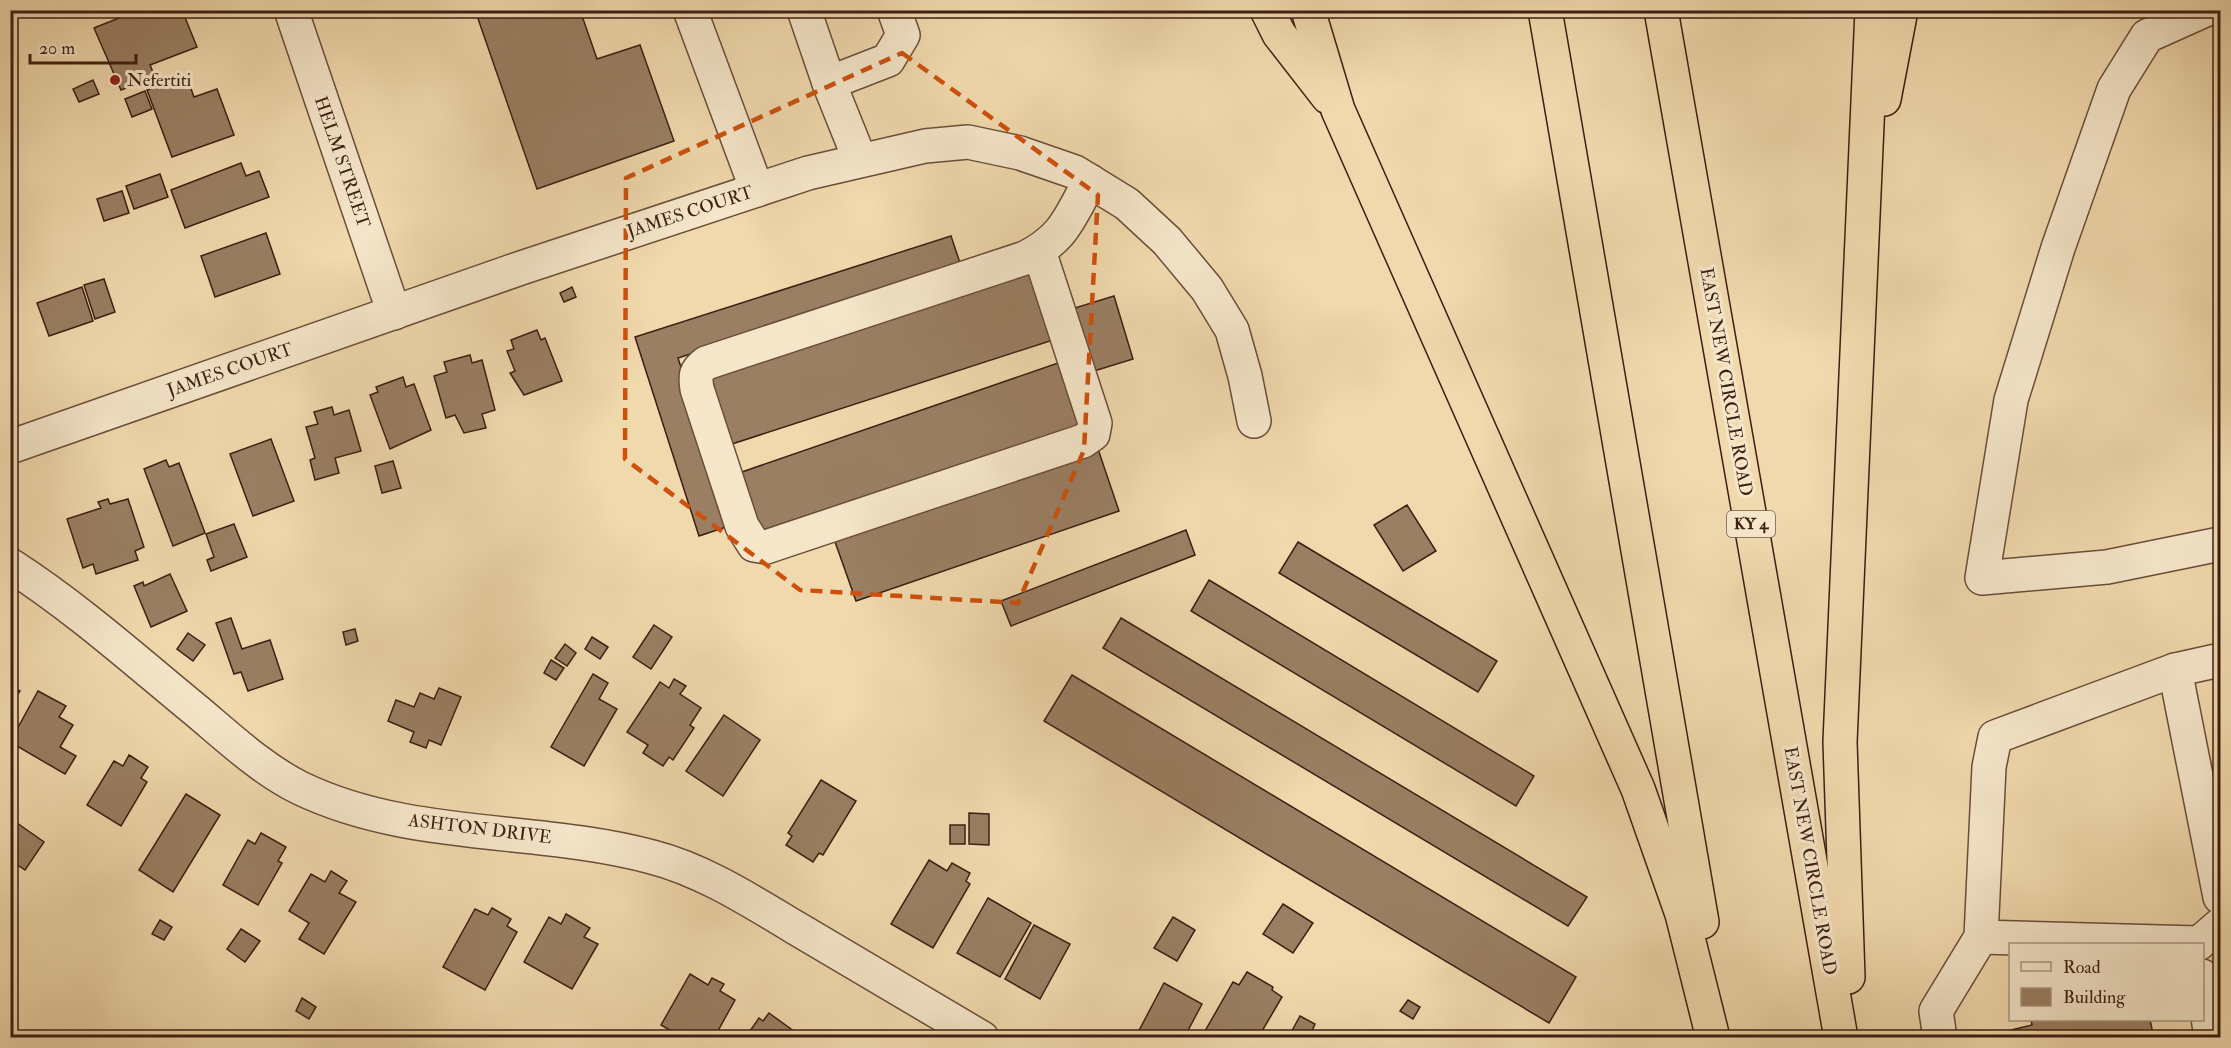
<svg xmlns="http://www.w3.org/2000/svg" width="2231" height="1048" font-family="'IM FELL Double Pica',serif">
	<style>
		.building { fill: #9a7f63; stroke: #3d1e12; stroke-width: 1.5 }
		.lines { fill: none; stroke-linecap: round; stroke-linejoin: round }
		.minor-casing { stroke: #6a4d39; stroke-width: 36 }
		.highway-casing { stroke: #3d1e12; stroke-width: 36 }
		.minor { stroke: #f5e6ca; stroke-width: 33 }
		.highway { stroke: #f0d9ad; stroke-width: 33 }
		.marked { fill: none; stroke: #ce500d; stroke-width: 4.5; stroke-dasharray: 12 8; stroke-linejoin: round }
		.poi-dot { fill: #8f2418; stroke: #f5e6ca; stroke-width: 2 }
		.labels { text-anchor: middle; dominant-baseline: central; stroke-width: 6; stroke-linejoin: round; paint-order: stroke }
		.shield { fill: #f5e6ca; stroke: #745a49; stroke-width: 1.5 }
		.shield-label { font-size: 16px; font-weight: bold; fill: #3d1e12 }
		.poi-label { font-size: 18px; fill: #3d1e12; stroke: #f5e6ca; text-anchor: start }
		.street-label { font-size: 18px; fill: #3d1e12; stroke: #f5e6ca }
	</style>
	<rect width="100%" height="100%" fill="#f0d9ad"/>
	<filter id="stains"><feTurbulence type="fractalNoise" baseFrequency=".00333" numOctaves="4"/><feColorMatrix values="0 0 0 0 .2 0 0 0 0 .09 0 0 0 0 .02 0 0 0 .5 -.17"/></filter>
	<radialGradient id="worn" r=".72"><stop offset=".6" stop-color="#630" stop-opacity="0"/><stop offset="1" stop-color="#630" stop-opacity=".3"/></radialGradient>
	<g class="building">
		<polygon points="139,10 182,10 197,47 150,65 155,77 121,90 94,28"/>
		<polygon points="475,10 580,10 597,59 640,45 674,141 537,189"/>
		<polygon points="186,75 194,97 217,89 234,135 172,157 147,90"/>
		<polygon points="93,80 99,94 79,102 73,89"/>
		<polygon points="145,91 152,109 132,117 125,99"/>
		<polygon points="241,163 246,176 259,171 269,197 185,228 171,190"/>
		<polygon points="160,174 168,197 134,209 126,186"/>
		<polygon points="122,191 129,213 104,221 97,199"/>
		<polygon points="266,233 280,274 215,297 201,256"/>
		<polygon points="951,236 961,266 678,358 732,525 699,536 635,337"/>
		<polygon points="1034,272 1056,339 732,444 710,377"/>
		<polygon points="104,279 115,312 95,319 84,285"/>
		<polygon points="82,287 93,321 49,336 37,303"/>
		<polygon points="572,287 576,297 564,302 560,293"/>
		<polygon points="1114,296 1133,359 1094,371 1075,308"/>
		<polygon points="537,330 541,340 545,338 562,381 524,395 510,373 515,371 507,351 514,349 511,340"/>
		<polygon points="470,355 472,363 482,360 495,410 482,414 486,428 464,433 455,415 446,418 434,376 447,372 444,362"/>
		<polygon points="1064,361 1085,423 760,535 739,473"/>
		<polygon points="403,377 406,387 414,384 431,430 390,449 370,395 378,392 376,387"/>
		<polygon points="332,407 334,415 349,410 361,451 335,458 339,473 315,480 310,460 315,458 306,427 318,424 314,412"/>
		<polygon points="271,439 294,501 253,516 230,454"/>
		<polygon points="1098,449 1119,511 856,601 834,539"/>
		<polygon points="166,460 169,467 179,463 205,533 173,546 144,469"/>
		<polygon points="393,461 401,488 382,493 375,466"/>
		<polygon points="108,499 110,504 128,499 144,547 135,551 138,560 96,574 93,564 83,568 67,519 101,508 98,502"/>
		<polygon points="1407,505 1436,551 1403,571 1374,525"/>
		<polygon points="234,524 247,557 211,571 207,560 214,557 206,534"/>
		<polygon points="1186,530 1195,555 1011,626 1001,601"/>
		<polygon points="1298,542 1497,661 1478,692 1279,573"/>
		<polygon points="170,574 187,611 151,627 134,586 143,582 144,586"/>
		<polygon points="1209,580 1534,776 1516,806 1191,611"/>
		<polygon points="231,618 242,649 270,640 283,679 248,691 241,672 234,674 216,623"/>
		<polygon points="1121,618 1587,897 1568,926 1103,648"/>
		<polygon points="654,625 672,637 651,669 633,657"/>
		<polygon points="355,629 358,641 346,645 343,632"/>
		<polygon points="188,633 205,645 193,661 177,649"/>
		<polygon points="592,637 608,647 600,659 585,649"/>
		<polygon points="565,644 576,653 567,666 555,658"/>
		<polygon points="551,660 564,668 556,680 544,673"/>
		<polygon points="593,674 608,683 599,699 617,709 584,766 551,747"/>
		<polygon points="1072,675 1576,977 1549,1023 1044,721"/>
		<polygon points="674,679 686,686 680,694 701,708 690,725 694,728 673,760 669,757 663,766 643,753 648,745 627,732 660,682 669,688"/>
		<polygon points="10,685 20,691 10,705"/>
		<polygon points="439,688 461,697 441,745 429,740 426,748 410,742 414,732 388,721 396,700 414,707 420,693 434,699"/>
		<polygon points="38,691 66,706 59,717 73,725 60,747 76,756 65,774 10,742"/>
		<polygon points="724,715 760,740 723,796 686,771"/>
		<polygon points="129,755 148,767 141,778 147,782 121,826 87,805 114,761 123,766"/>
		<polygon points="821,780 856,801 823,855 819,853 813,862 786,845 792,836 788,833"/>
		<polygon points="186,794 220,815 173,892 139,870"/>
		<polygon points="969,813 989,814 989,845 969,844"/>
		<polygon points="17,823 44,842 25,870 10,860 10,833"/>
		<rect x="950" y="825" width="15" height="19"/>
		<polygon points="261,833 286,847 278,861 282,863 258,905 223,885 248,840 255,844"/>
		<polygon points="929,860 947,871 952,863 970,873 966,881 970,884 933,948 891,924"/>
		<polygon points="331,871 347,881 339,893 356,902 324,954 299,939 309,923 289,911 311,874 325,882"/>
		<polygon points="988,898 1031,923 1000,977 957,953"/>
		<polygon points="1283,904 1313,923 1293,953 1263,934"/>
		<polygon points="492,908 511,919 507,926 517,932 485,990 443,967 475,909 488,915"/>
		<polygon points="566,914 590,928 584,937 598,944 572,989 524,962 549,917 561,924"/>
		<polygon points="1173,917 1195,930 1177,961 1154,948"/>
		<polygon points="160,920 172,927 164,940 152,934"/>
		<polygon points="1034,925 1070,944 1040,999 1005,979"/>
		<polygon points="241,929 260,941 245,962 227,949"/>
		<polygon points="1247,972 1273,987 1272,990 1282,997 1258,1038 1201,1038 1233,982 1239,985"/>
		<polygon points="690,974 708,985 712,978 724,984 720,991 735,1000 714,1038 669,1038 673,1032 661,1025"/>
		<polygon points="1164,983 1202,1004 1184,1038 1135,1038"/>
		<polygon points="302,998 316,1007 309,1019 296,1011"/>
		<polygon points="1408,1000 1420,1007 1413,1019 1400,1011"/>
		<polygon points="769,1013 795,1032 791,1038 745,1038 759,1018 763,1021"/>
		<polygon points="1300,1016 1315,1024 1309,1038 1288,1038"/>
		<polygon points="2031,1020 2150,1020 2154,1038 1978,1038 2032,1025"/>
	</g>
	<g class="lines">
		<g class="minor-casing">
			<g id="minor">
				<polyline points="291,10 394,313"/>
				<polyline points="690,10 757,190"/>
				<polyline points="804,10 829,83"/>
				<polyline points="2205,10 2147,36 2114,89 2058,248 2011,400 1982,578 2107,567 2220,544"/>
				<polyline points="860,160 829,83 888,60 903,35 894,10"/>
				<path d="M1039 251 1095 423 1093 434 1083 441 766 547 754 545 742 526 697 389C695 376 695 371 706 363L1025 258C1065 238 1069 218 1090 181"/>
				<polyline points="10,447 521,268 808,173 925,146 968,142 1020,153 1075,172 1127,204 1167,241 1207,289 1232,330 1245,376 1254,421"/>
				<path d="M10 565C77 608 137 662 198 712 230 739 262 769 300 788 410 841 536 826 652 857 703 870 751 901 796 928 858 964 920 1001 982 1038"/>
				<polyline points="2220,660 2175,670 2220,897"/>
				<polyline points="1981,937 2198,943"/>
				<polyline points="2198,944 2220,925"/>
				<polyline points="2202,976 2211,1038"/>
				<polyline points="1940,1038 1936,1011 1981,937 1989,767 1995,737 2175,670"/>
			</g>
		</g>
		<g class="highway-casing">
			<g id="highway">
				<polyline points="1267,10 1279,34 1328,97"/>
				<polyline points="1308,10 1338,110 1638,789 1682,914 1713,1038"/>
				<polyline points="1545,10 1702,922"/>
				<polyline points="1661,10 1841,1038"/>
				<polyline points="1884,99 1901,10"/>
				<polyline points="1848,977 1840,742 1872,10"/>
			</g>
		</g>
		<use href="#minor" class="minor"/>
		<use href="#highway" class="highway"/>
	</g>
	<path class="marked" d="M902 53 1098 195 1084 450 1018 603 800 590 625 459 626 178Z"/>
	<circle class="poi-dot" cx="115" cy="80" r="6"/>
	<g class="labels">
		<rect class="shield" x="1727" y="511" width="48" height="26" rx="4.5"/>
		<g class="shield-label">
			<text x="1751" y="524">KY 4</text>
		</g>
		<g class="poi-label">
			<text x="127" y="80">Nefertiti</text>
		</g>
		<g class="street-label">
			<text transform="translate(342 162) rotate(71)">HELM STREET</text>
			<text transform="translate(690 212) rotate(-18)">JAMES COURT</text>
			<text transform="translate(230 370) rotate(-19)">JAMES COURT</text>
			<text transform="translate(1726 382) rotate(80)">EAST NEW CIRCLE ROAD</text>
			<text transform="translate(480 829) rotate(7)">ASHTON DRIVE</text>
			<text transform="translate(1810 861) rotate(80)">EAST NEW CIRCLE ROAD</text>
		</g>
	</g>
	<rect width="2231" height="1048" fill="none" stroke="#f0d9ad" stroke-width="36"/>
	<rect x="12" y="12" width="2207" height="1024" fill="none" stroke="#3d1e12" stroke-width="3"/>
	<rect x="18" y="18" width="2195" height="1012" fill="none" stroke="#3d1e12" stroke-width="1.5"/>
	<rect x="2009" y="943" width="195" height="78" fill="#f5e6ca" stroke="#ab9680" stroke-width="1.5"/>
	<rect x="2021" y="962" width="30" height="9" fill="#f5e6ca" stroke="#ab9680" stroke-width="1.5"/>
	<text x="2063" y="973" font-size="18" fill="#3d1e12">Road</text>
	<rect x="2021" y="988" width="30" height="18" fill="#9a7f63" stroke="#ab9680" stroke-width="1.5"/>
	<text x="2063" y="1003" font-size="18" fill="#3d1e12">Building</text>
	<path d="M30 54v9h106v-9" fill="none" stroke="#3d1e12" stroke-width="3"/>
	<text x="39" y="54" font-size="18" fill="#3d1e12" stroke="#f5e6ca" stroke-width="4.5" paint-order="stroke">20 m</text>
	<rect width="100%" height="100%" filter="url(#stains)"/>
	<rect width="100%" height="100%" fill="url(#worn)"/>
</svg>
